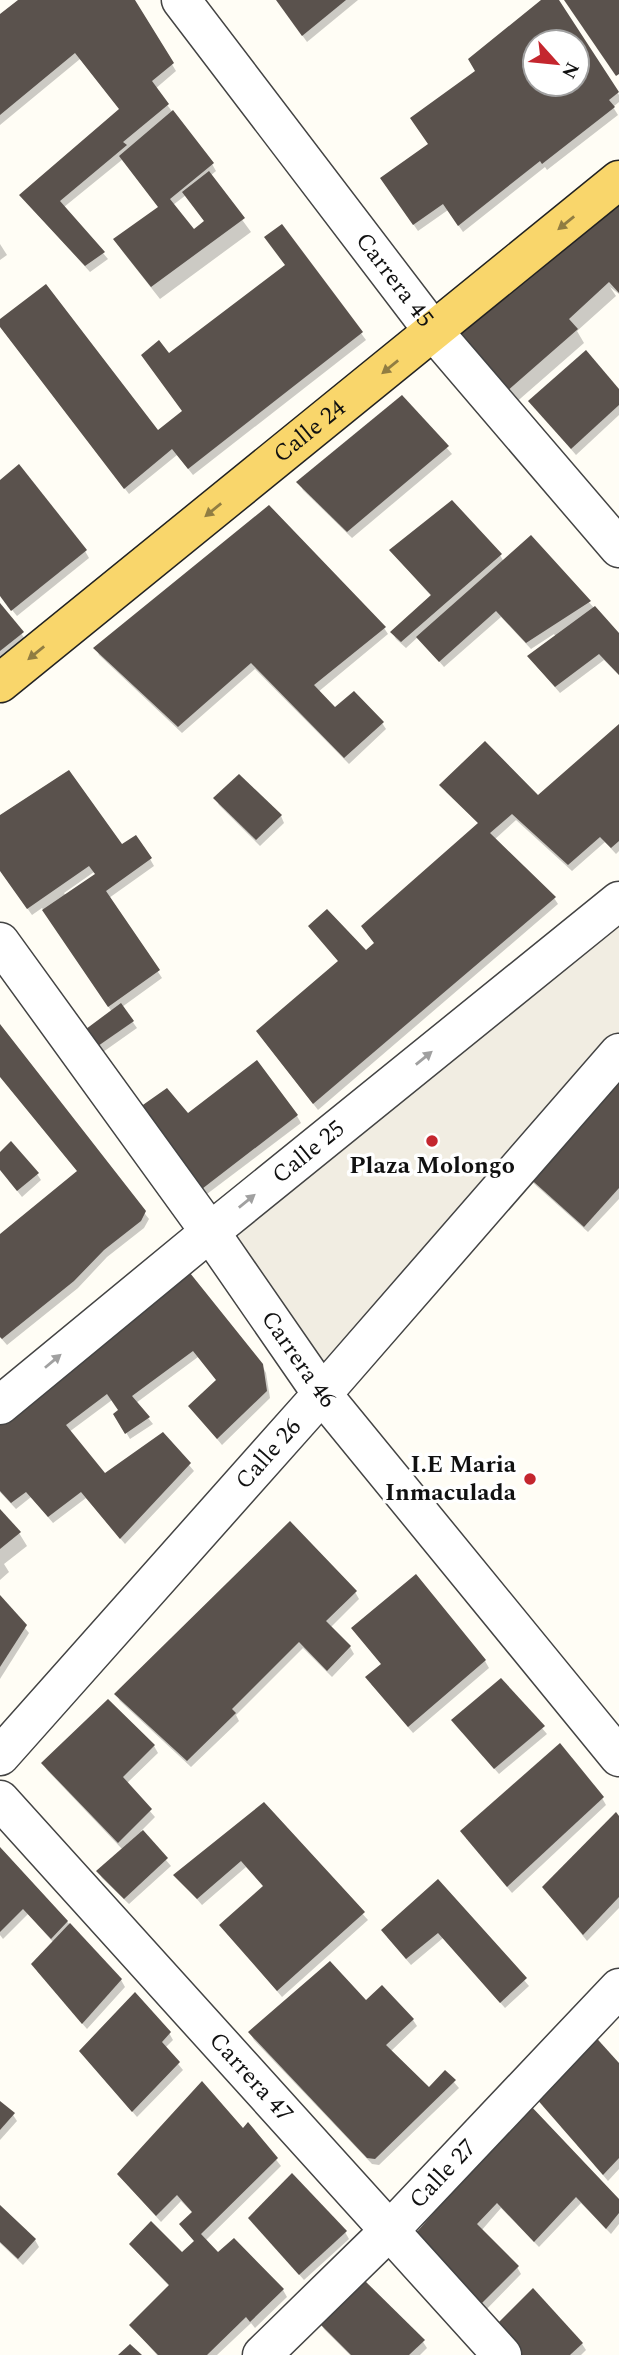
<svg xmlns="http://www.w3.org/2000/svg" width="619" height="2355" font-family="Spectral,serif">
	<style>
		.plaza { fill: #f1ede2 }
		.shadow { fill: #0003; fill-rule: evenodd }
		.building { fill: #5a524d; fill-rule: evenodd }
		.lines { fill: none; stroke-linecap: round; stroke-linejoin: round }
		.minor-casing { stroke: #444; stroke-width: 41 }
		.major-casing { stroke: #222; stroke-width: 41 }
		.minor { stroke: #fff; stroke-width: 38 }
		.major { stroke: #f9d66b; stroke-width: 38 }
		.oneway { fill: #917d42 }
		.oneway2 { fill: #a0a0a0 }
		.poi-dot { fill: #c4262e; stroke: #fff; stroke-width: 2.5 }
		.labels { text-anchor: middle; dominant-baseline: central; stroke-width: 7; stroke-linejoin: round; paint-order: stroke }
		.street-label { font-size: 24px; fill: #111; stroke: #fff }
		.poi-label { font-size: 24px; font-weight: bold; fill: #111; stroke: #fff }
	</style>
	<rect width="100%" height="100%" fill="#fffdf5"/>
	<polygon class="plaza" points="619,903 619,1050 323,1391 212,1232"/>
	<g class="shadow">
		<path d="M21 0H133L176 71 155 89 212 164 216 171 210 176 251 232 160 299 123 252 115 240 160 208 123 159 64 207 108 259 90 272 21 196 121 110 80 59 0 125V17ZM186 195 205 222 194 231 173 205Z"/>
		<polygon points="277,0 358,0 307,42"/>
		<path d="M544 0H556L619 95V102L613 107 618 115 547 170 545 167 463 232 448 210 418 231 386 185 430 145ZM535 42H577V84H535Z"/>
		<polygon points="619,200 619,294 610,287 616,296 577,331 584,343 513,405 464,351"/>
		<polygon points="282,226 366,340 193,475 177,455 129,494 2,329 0,321 157,432 184,412 169,356 287,267"/>
		<polygon points="0,244 7,255 0,260"/>
		<polygon points="619,392 619,415 576,455 530,401"/>
		<polygon points="402,397 452,454 352,538 303,490 299,483"/>
		<polygon points="0,482 85,551 89,558 17,616 0,595"/>
		<polygon points="530,538 619,635 619,675 604,660 560,693 534,663 556,637 554,634 531,649 501,617 444,667 418,637 406,648 396,639 392,632 432,597 391,551 500,555 504,562"/>
		<polygon points="0,606 26,640 0,661"/>
		<polygon points="384,628 388,634 318,692 335,710 382,723 386,729 349,764 255,669 182,733 99,655 96,648"/>
		<polygon points="619,727 619,851 616,854 605,842 572,871 516,820 494,840 554,898 558,904 318,1110 262,1038 339,962 310,926 366,952 376,944 479,824 446,792 442,785 538,797"/>
		<polygon points="215,798 281,816 284,823 260,846 219,805"/>
		<path d="M0 817 121 847 150 859 154 866 109 898 162 978 122 1007 137 1028 103 1052 92 1036 112 1012 42 908 32 915 0 870ZM94 872 97 875 66 896 64 893Z"/>
		<polygon points="0,1029 149,1219 144,1228 107,1257 78,1288 7,1345 0,1337 0,1237 78,1172 0,1076"/>
		<polygon points="619,1069 619,1199 588,1232 531,1181"/>
		<polygon points="188,1115 297,1116 301,1123 203,1197"/>
		<polygon points="0,1154 37,1174 41,1180 22,1197 0,1169"/>
		<polygon points="185,1270 262,1365 266,1373 270,1398 222,1445 190,1406 218,1381 198,1357 136,1403 153,1424 130,1439 115,1414 120,1411 112,1400 69,1432 105,1476 163,1434 194,1471 125,1544 86,1498 53,1523 31,1497 16,1509 0,1492 0,1415"/>
		<polygon points="0,1512 19,1533 27,1546 4,1564 9,1572 0,1580"/>
		<polygon points="355,1592 359,1599 330,1628 350,1647 354,1654 332,1677 303,1648 236,1715 239,1721 191,1767 120,1701 116,1694"/>
		<polygon points="0,1597 29,1633 0,1679"/>
		<polygon points="353,1629 485,1661 489,1668 413,1733 371,1684 382,1665"/>
		<polygon points="501,1680 547,1734 499,1774 458,1727"/>
		<polygon points="154,1746 158,1753 126,1784 155,1817 141,1831 171,1866 129,1904 102,1878 98,1871 123,1850 47,1770 43,1763"/>
		<polygon points="602,1798 606,1805 512,1893 466,1838"/>
		<polygon points="264,1804 368,1920 282,1997 221,1925 264,1887 246,1867 202,1905 176,1875"/>
		<polygon points="619,1818 619,1908 587,1941 544,1887"/>
		<polygon points="0,1849 121,1980 125,1987 87,2029 37,1971 53,1942 28,1914 3,1939 0,1935"/>
		<polygon points="438,1881 529,1986 505,2008 443,1938 411,1965 387,1937"/>
		<polygon points="366,2002 413,2020 417,2026 390,2052 429,2090 445,2072 459,2088 379,2165 372,2164 254,2040 250,2033"/>
		<polygon points="169,2033 173,2040 165,2048 183,2070 137,2117 82,2052"/>
		<polygon points="619,2065 619,2169 608,2181 537,2097"/>
		<polygon points="0,2103 13,2115 17,2121 0,2140"/>
		<polygon points="529,2106 619,2202 619,2224 611,2234 581,2203 539,2247 501,2208 481,2231 517,2267 521,2274 479,2317 414,2249"/>
		<polygon points="248,2124 281,2166 205,2241 218,2255 234,2240 283,2290 287,2297 255,2328 251,2323 217,2355 157,2355 132,2326 170,2287 136,2251 132,2244 182,2255 195,2242 181,2224 193,2213 181,2201 161,2222 119,2175 243,2131"/>
		<polygon points="0,2208 35,2240 39,2247 23,2265 0,2243"/>
		<polygon points="250,2218 345,2232 349,2239 304,2280"/>
		<polygon points="320,2322 423,2342 427,2348 420,2355 350,2355 324,2329"/>
		<polygon points="582,2344 586,2350 581,2355 516,2355"/>
	</g>
	<g class="building">
		<polygon points="18,0 135,0 174,63 152,81 169,104 123,142 127,145 60,201 105,252 85,266 19,195 119,109 75,53 0,115 0,14"/>
		<polygon points="276,0 346,0 302,36"/>
		<path d="M541 0H559L619 92 609 100 615 107 542 164 540 161 458 226 443 204 413 225 380 178 428 144 410 118 475 71 468 59ZM535 42H577V84H535Z"/>
		<polygon points="564,0 619,0 619,74 616,76"/>
		<polygon points="173,110 214,163 170,199 194,229 204,221 182,192 209,171 245,218 151,287 113,239 158,207 119,156"/>
		<polygon points="619,198 619,293 609,282 569,319 578,329 505,393 455,337"/>
		<polygon points="282,224 363,332 188,469 172,449 124,489 0,327 0,319 46,284 158,430 182,411 141,355 159,340 169,353 285,265 264,237"/>
		<polygon points="586,350 619,389 619,405 571,449 528,401"/>
		<polygon points="402,395 449,446 347,532 296,482"/>
		<polygon points="19,464 87,550 11,611 0,596 0,480"/>
		<polygon points="452,500 502,554 401,642 390,632 431,595 389,550"/>
		<polygon points="269,505 386,627 314,685 335,707 354,691 384,722 344,758 251,663 178,727 93,648"/>
		<polygon points="531,535 591,601 526,643 496,611 439,662 416,637"/>
		<polygon points="0,603 24,632 0,651"/>
		<polygon points="595,606 619,633 619,675 599,654 555,687 527,656"/>
		<polygon points="619,724 619,841 611,848 600,837 568,865 512,814 490,833 556,897 313,1104 256,1031 338,961 308,926 327,909 366,950 374,943 361,926 478,823 439,785 485,741 538,795"/>
		<polygon points="69,770 122,844 136,835 152,858 106,891 160,970 108,1007 42,910 95,874 89,866 27,909 0,871 0,815"/>
		<polygon points="239,774 282,815 256,840 213,798"/>
		<polygon points="121,1003 134,1021 98,1046 86,1029"/>
		<polygon points="0,1024 146,1211 141,1221 104,1250 74,1281 2,1339 0,1337 0,1234 77,1171 0,1077"/>
		<polygon points="257,1060 298,1115 198,1192 140,1107 167,1088 188,1113"/>
		<polygon points="619,1065 619,1188 584,1227 525,1174"/>
		<polygon points="11,1141 39,1173 17,1191 0,1170 0,1152"/>
		<polygon points="186,1268 263,1364 267,1391 217,1439 188,1406 216,1380 193,1351 132,1396 150,1417 125,1434 113,1414 118,1410 107,1394 66,1425 105,1473 163,1432 191,1463 120,1539 81,1492 48,1517 26,1492 11,1503 0,1491 0,1413"/>
		<polygon points="0,1509 21,1532 0,1549"/>
		<polygon points="290,1521 357,1591 326,1621 351,1646 327,1671 299,1642 232,1709 236,1713 187,1761 114,1694"/>
		<polygon points="416,1574 486,1660 408,1727 365,1677 381,1664 351,1628"/>
		<polygon points="0,1595 27,1625 0,1667"/>
		<polygon points="501,1678 545,1726 494,1769 451,1720"/>
		<polygon points="108,1699 155,1745 123,1777 152,1809 118,1843 41,1763"/>
		<polygon points="560,1743 604,1797 507,1887 460,1831"/>
		<polygon points="264,1802 365,1912 277,1991 219,1925 263,1886 241,1861 197,1899 173,1875"/>
		<polygon points="616,1812 619,1816 619,1897 583,1935 542,1887"/>
		<polygon points="143,1830 168,1858 124,1899 96,1871"/>
		<polygon points="0,1847 68,1921 51,1939 23,1909 0,1932"/>
		<polygon points="438,1879 527,1978 500,2003 438,1933 406,1959 381,1930"/>
		<polygon points="70,1923 122,1979 82,2024 31,1964"/>
		<polygon points="330,1961 366,2000 382,1985 414,2019 386,2045 429,2087 445,2070 456,2080 375,2159 367,2158 248,2032"/>
		<polygon points="135,1992 171,2032 162,2042 180,2062 132,2112 79,2051"/>
		<polygon points="591,2032 619,2063 619,2158 603,2175 535,2097"/>
		<polygon points="202,2081 243,2128 248,2122 278,2158 201,2234 218,2252 234,2238 284,2289 250,2322 246,2317 207,2355 158,2355 129,2325 169,2285 129,2244 151,2221 182,2252 194,2241 179,2224 192,2212 177,2195 156,2216 117,2174"/>
		<polygon points="0,2101 15,2113 0,2130"/>
		<polygon points="529,2104 619,2199 619,2213 606,2229 576,2197 534,2242 497,2203 477,2224 519,2266 474,2311 408,2242"/>
		<polygon points="292,2173 347,2231 299,2275 248,2218"/>
		<polygon points="0,2205 36,2239 18,2259 0,2242"/>
		<polygon points="362,2278 425,2340 409,2355 351,2355 318,2322"/>
		<polygon points="533,2288 583,2343 570,2355 517,2355 492,2329"/>
		<polygon points="130,2344 142,2355 118,2355"/>
	</g>
	<g class="lines">
		<g class="minor-casing">
			<g id="minor">
				<path id="s1" d="M181 0 434 332 619 548"/>
				<path id="s2" d="M0 942 210 1232 322 1394 619 1757"/>
				<path id="s3" d="M0 1405 210 1232 619 901"/>
				<path id="s4" d="M0 1756 322 1394 619 1053"/>
				<path id="s5" d="M0 1800 502 2355"/>
				<path id="s6" d="M262 2355 389 2231 619 1988"/>
			</g>
		</g>
		<g class="major-casing">
			<g id="major">
				<path id="s7" d="M0 683 619 180"/>
			</g>
		</g>
		<use href="#minor" class="minor"/>
		<use href="#major" class="major"/>
	</g>
	<defs><path id="oneway-solid" d="M-6-.8H1V-3.2L6.5 0L1 3.2V.8H-6Z" transform="scale(1.75)"/></defs>
	<g class="oneway">
		<use href="#oneway-solid" transform="translate(566 223) rotate(141)"/>
		<use href="#oneway-solid" transform="translate(390 367) rotate(141)"/>
		<use href="#oneway-solid" transform="translate(213 510) rotate(141)"/>
		<use href="#oneway-solid" transform="translate(36 653) rotate(141)"/>
	</g>
	<g class="oneway2">
		<use href="#oneway-solid" transform="translate(424 1058) rotate(-39)"/>
		<use href="#oneway-solid" transform="translate(247 1201) rotate(-39)"/>
		<use href="#oneway-solid" transform="translate(53 1361) rotate(-40)"/>
	</g>
	<g class="poi-dot">
		<circle cx="432" cy="1141" r="7"/>
		<circle cx="530" cy="1479" r="7"/>
	</g>
	<g class="labels">
		<g class="street-label">
			<text stroke="none"><textPath href="#s1" startOffset="352">Carrera 45</textPath></text>
			<text stroke="none"><textPath href="#s7" startOffset="399">Calle 24</textPath></text>
			<text stroke="none"><textPath href="#s3" startOffset="399">Calle 25</textPath></text>
			<text stroke="none"><textPath href="#s2" startOffset="513">Carrera 46</textPath></text>
			<text stroke="none"><textPath href="#s4" startOffset="404">Calle 26</textPath></text>
			<text stroke="none"><textPath href="#s5" startOffset="374">Carrera 47</textPath></text>
			<text stroke="none"><textPath href="#s6" startOffset="256">Calle 27</textPath></text>
		</g>
		<g class="poi-label">
			<text x="432" y="1166">Plaza Molongo</text>
			<text x="516" y="1465" text-anchor="end">I.E Maria<tspan x="516" dy="28">Inmaculada</tspan></text>
		</g>
	</g>
	<g transform="translate(556 63) rotate(117)"><circle r="33" fill="#ffffff" stroke="#a0a0a0" stroke-width="2"/>
	<path d="M0-5L12 26L0 18L-12 26Z" fill="#c4262e"/>
	<text y="-10" font-size="19" font-weight="bold" text-anchor="middle" fill="#111111">N</text>
	</g>
</svg>
